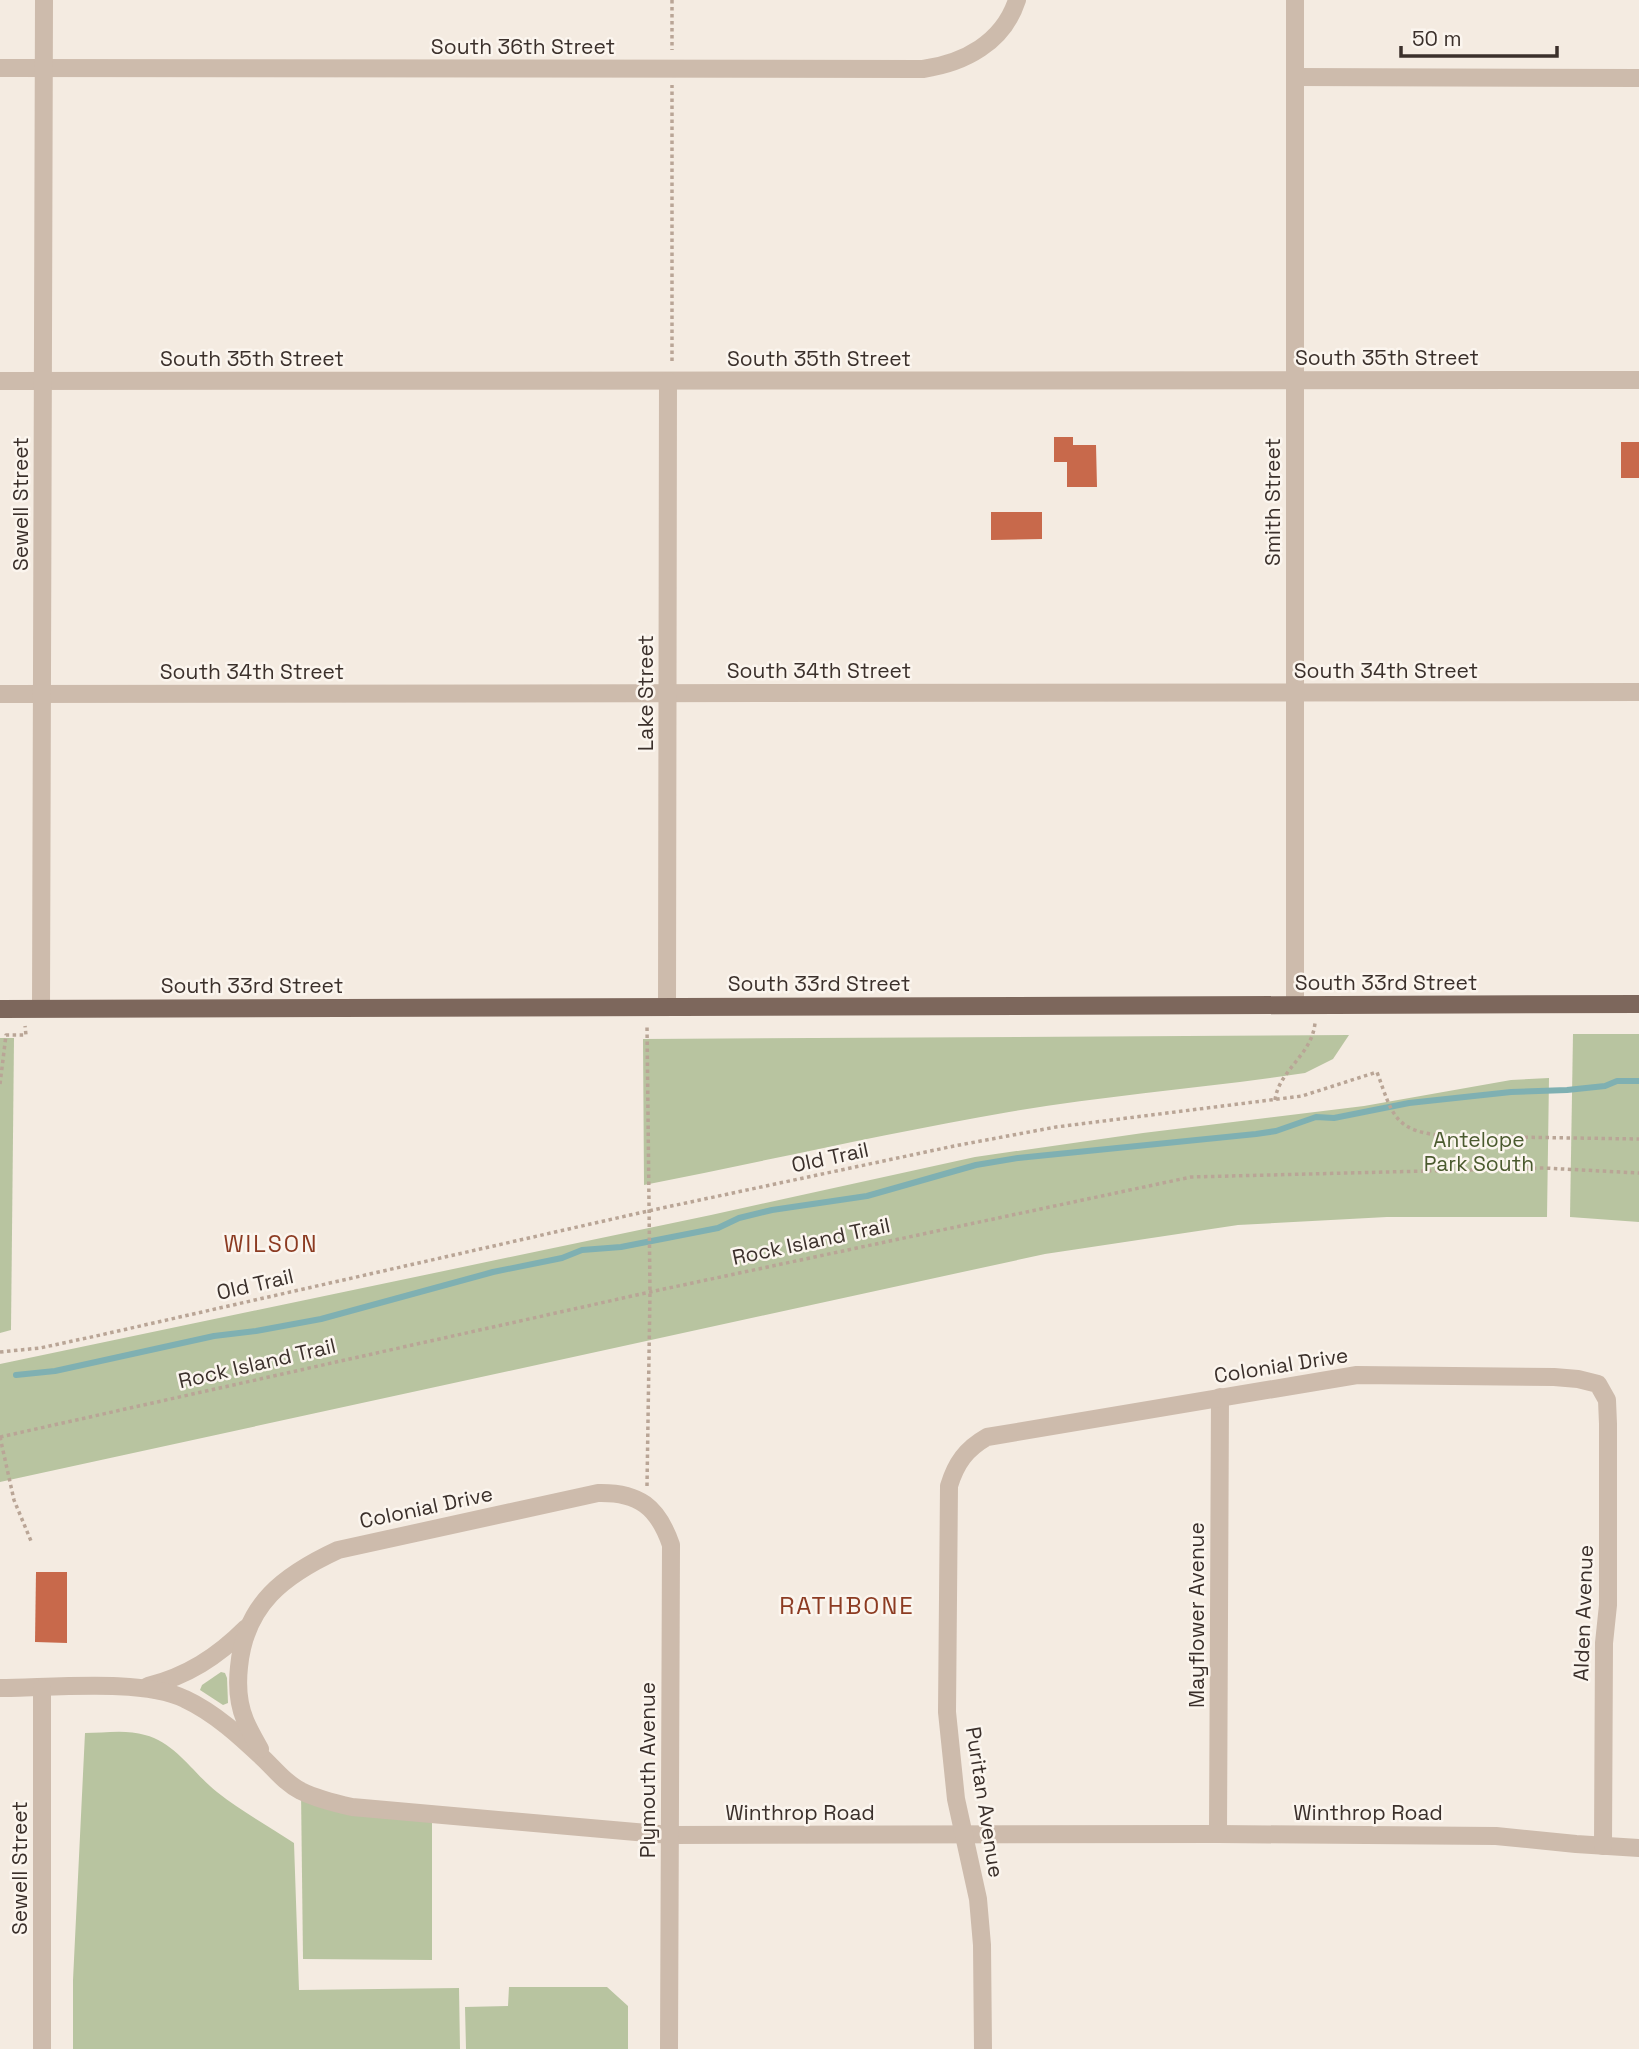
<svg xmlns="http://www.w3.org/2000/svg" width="1639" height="2049" font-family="'Space Grotesk',sans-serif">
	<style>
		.green { fill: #b8c4a0 }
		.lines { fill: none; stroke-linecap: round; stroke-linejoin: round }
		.stream { stroke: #7fb0b2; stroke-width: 6 }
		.building { fill: #c8694b }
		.path { stroke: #b9a596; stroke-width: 3.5; stroke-dasharray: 3.5 3.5; stroke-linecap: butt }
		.minor { stroke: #cdbbac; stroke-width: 18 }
		.major { stroke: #7d675c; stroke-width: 18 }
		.labels { text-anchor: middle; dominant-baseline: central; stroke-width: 5; stroke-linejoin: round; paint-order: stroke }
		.street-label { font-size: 21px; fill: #3b302b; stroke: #fbf5ee }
		.park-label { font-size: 21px; fill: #4a5a2e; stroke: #fbf5ee }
		.neighbourhood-label { font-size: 23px; letter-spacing: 2px; fill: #8c3b22; stroke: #fbf5ee }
		.quarter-label { font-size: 24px; letter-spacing: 2px; fill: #8c3b22; stroke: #fbf5ee }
	</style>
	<rect width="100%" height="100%" fill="#f4ebe1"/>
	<g class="green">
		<polygon points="1573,1034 1639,1034 1639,1222 1570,1217"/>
		<path d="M1349 1035 1333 1059 1305 1073C1206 1088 1107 1095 1009 1112 887 1133 766 1161 644 1185L643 1039Z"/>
		<polygon points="0,1038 14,1038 11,1330 0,1333"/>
		<polygon points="1549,1078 1547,1217 1387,1217 1238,1225 1045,1254 0,1482 0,1364 711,1215 975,1157 1143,1133 1364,1106 1511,1080"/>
		<polygon points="221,1672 225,1673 227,1678 228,1703 223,1705 200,1690 202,1685"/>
		<path d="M85 1733C103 1733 126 1729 145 1735 176 1743 193 1773 217 1792 241 1811 268 1826 294 1843L299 1990 459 1988 460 2049H73V1980Z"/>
		<polygon points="301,1791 432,1815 432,1960 303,1959"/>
		<polygon points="509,1987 607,1987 628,2006 628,2049 466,2049 465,2007 508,2006"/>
	</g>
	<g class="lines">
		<polyline class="stream" points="16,1375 55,1371 214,1336 256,1331 321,1319 493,1272 562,1258 582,1250 621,1247 718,1228 739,1218 772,1210 867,1196 976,1165 1018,1158 1256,1134 1276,1131 1316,1117 1334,1118 1409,1103 1511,1092 1567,1090 1605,1086 1617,1081 1639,1081"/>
	</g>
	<g class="building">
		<polygon points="1054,437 1073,437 1073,445 1096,445 1097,487 1067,487 1067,462 1054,462"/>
		<rect x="1621" y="442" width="18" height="36"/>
		<polygon points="991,512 1042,512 1042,539 991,540"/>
		<polygon points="36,1572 67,1572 67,1643 35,1642"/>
	</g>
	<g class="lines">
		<g class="path">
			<polyline points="672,0 672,50"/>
			<polyline points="672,361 672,85"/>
			<polyline points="0,1084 6,1035 26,1035 25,1026"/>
			<path d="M1275 1100C1279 1070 1312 1055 1315 1023"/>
			<path d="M0 1352 40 1348 96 1336 648 1211 954 1146 1056 1127 1302 1096 1377 1072C1393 1116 1394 1131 1445 1136L1639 1139"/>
			<polyline points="0,1437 650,1292 1191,1177 1544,1168 1639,1173"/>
			<polyline points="0,1437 14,1500 31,1541"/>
			<polyline points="647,1486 650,1292 647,1025"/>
		</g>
		<g class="minor">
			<path d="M0 68 923 69C964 63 1003 43 1017 0"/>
			<polyline points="1295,77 1639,78"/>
			<polyline points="0,381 1639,380"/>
			<polyline points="0,694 1639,692"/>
			<polyline points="1295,1005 1295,0"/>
			<polyline points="667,1006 668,381"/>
			<polyline points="41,1008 44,0"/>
			<path d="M148 1686C187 1676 217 1657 246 1628"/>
			<path d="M0 1688C48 1688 144 1678 185 1699 215 1713 241 1737 265 1760 277 1772 286 1783 301 1791 317 1799 334 1803 352 1807L670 1835 1218 1834 1496 1836 1576 1844 1639 1848"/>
			<path d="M260 1749C255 1740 249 1730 245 1720 238 1703 237 1685 239 1667 245 1604 284 1575 338 1550L598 1493C639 1492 658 1507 671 1545L669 2049"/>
			<polyline points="1218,1834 1220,1397"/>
			<polyline points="42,2049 42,1688"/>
			<path d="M983 2049 982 1945 978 1899 956 1799 947 1712 949 1486C956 1463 966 1449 987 1437L1357 1375 1554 1377 1578 1379 1598 1384 1607 1400 1608 1424V1605L1604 1643 1603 1846"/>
		</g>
		<polyline class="major" points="0,1009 1639,1004"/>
	</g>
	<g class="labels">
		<g class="street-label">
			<text x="523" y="46">South 36th Street</text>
			<text x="1387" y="357">South 35th Street</text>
			<text x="252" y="358">South 35th Street</text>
			<text x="819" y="358">South 35th Street</text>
			<text transform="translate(1272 502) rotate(-90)">Smith Street</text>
			<text transform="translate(20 504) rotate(-90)">Sewell Street</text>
			<text x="819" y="670">South 34th Street</text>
			<text x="1386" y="670">South 34th Street</text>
			<text x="252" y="671">South 34th Street</text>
			<text transform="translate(645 693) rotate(-90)">Lake Street</text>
			<text x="1386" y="982">South 33rd Street</text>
			<text x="819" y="983">South 33rd Street</text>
			<text x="252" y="985">South 33rd Street</text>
			<text transform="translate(830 1157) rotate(-12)">Old Trail</text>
			<text transform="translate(811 1241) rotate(-12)">Rock Island Trail</text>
			<text transform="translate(255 1284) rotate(-13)">Old Trail</text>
			<text transform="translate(257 1363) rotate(-13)">Rock Island Trail</text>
			<text transform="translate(1281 1365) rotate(-9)">Colonial Drive</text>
			<text transform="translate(426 1507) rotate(-12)">Colonial Drive</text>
			<text transform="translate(1583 1613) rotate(-88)">Alden Avenue</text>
			<text transform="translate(1196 1615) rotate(-90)">Mayflower Avenue</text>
			<text transform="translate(647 1770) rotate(-90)">Plymouth Avenue</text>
			<text transform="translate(985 1802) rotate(81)">Puritan Avenue</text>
			<text x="800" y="1812">Winthrop Road</text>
			<text x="1368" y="1812">Winthrop Road</text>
			<text transform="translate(19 1868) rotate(-90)">Sewell Street</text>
		</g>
		<g class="park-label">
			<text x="1479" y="1139">Antelope<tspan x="1479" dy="24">Park South</tspan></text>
		</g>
		<g class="neighbourhood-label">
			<text x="271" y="1244">WILSON</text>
		</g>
		<g class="quarter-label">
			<text x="847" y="1605">RATHBONE</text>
		</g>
	</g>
	<path d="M1401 46v10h156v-10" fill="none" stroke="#3b302b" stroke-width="3.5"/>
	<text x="1412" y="46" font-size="21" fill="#3b302b" stroke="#fbf5ee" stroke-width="5" paint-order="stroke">50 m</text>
</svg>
